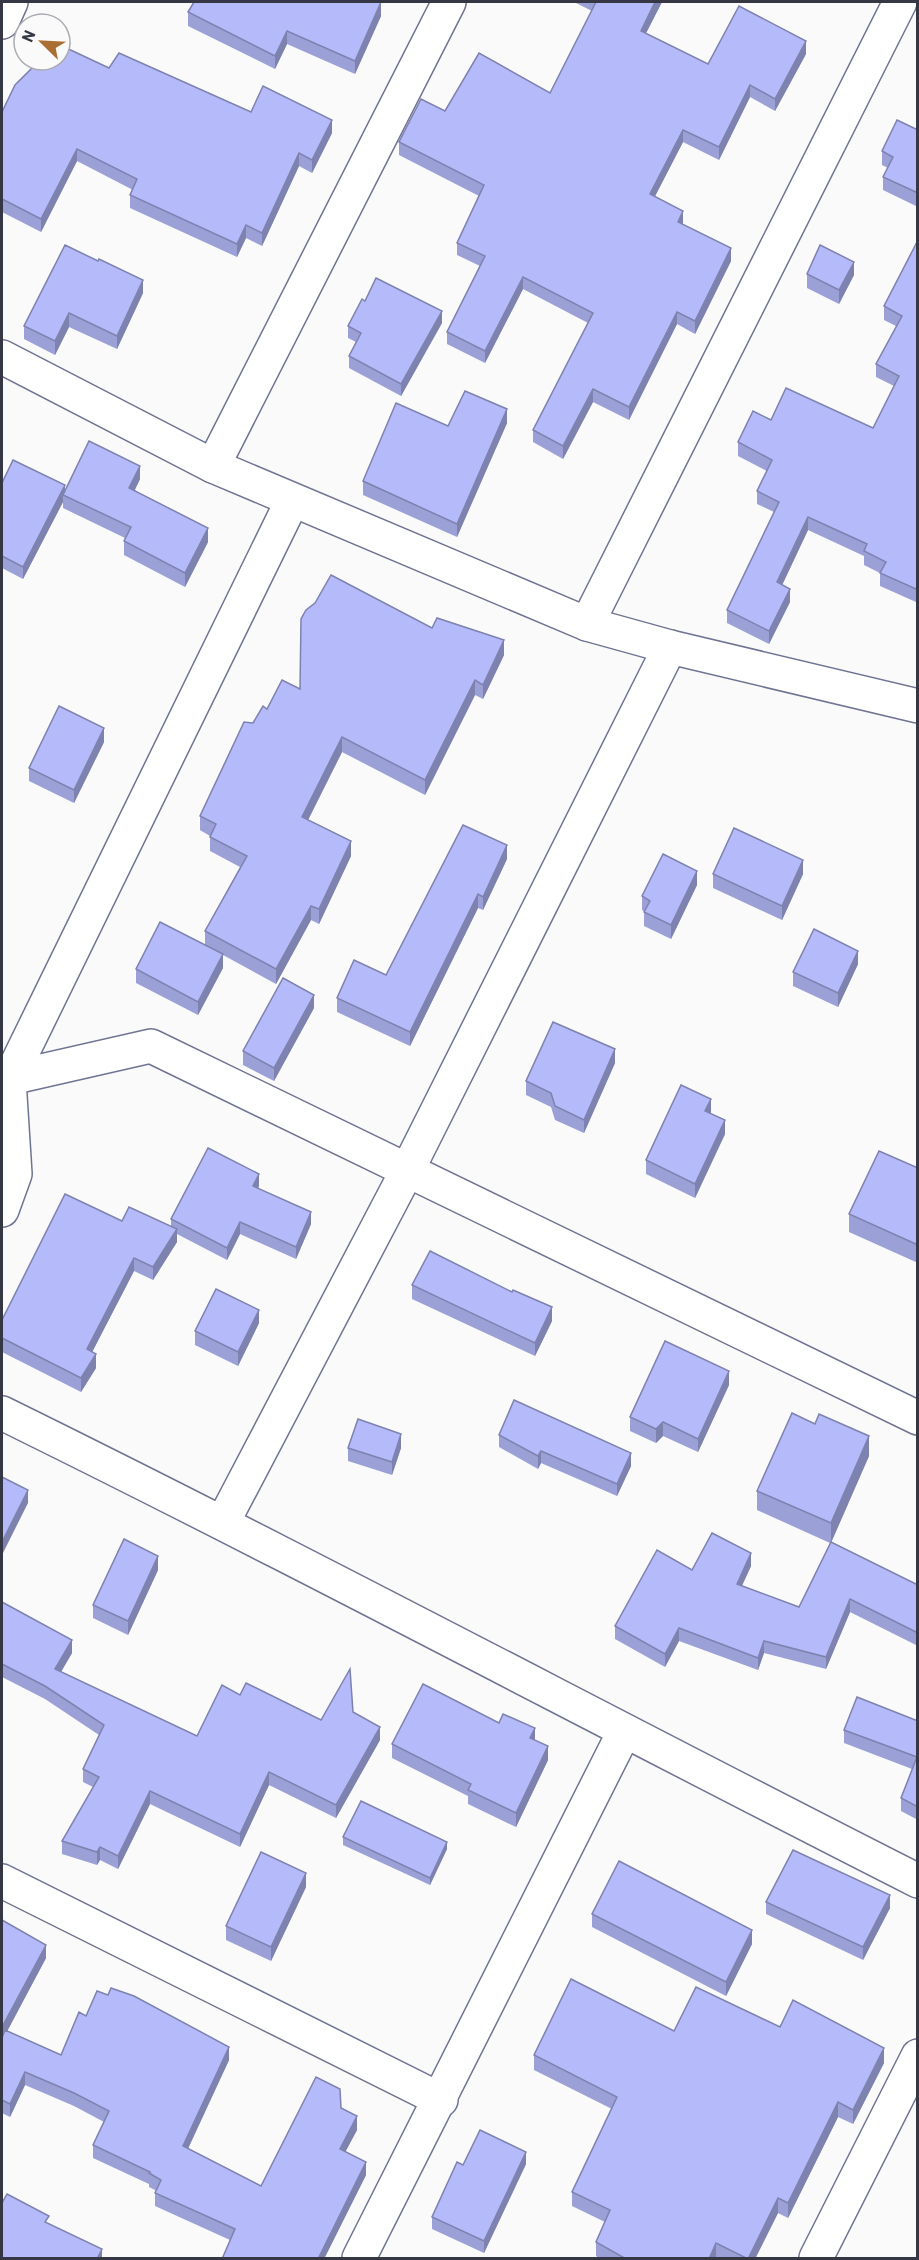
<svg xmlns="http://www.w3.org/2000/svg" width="919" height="2260" font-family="Barlow,sans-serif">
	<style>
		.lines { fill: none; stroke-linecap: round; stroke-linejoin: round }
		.minor-casing { stroke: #707493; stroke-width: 36 }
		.minor { stroke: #fff; stroke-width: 33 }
		.wall { fill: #9ba0d7 }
		.shaded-wall { fill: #7e82af }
		.building { fill: #b4bafa; stroke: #7e82af; stroke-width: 1.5 }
	</style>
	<rect width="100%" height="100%" fill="#fafafa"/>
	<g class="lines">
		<g class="minor-casing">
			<g id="minor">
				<polyline points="2,22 11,2"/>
				<polyline points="2,357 213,466 587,624 670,647 918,706"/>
				<polyline points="213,466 449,2"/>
				<polyline points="587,624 900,2"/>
				<polyline points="2,1080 151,1046 918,1418"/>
				<polyline points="2,1210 15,1174 9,1080 292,501"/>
				<path d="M2 1413C309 1564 612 1726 918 1881"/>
				<polyline points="223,1522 407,1171 670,647"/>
				<polyline points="2,1881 441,2100"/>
				<polyline points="359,2258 624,1732"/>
				<polyline points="816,2258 918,2056"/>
			</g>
		</g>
		<use href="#minor" class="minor"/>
	</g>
	<g class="wall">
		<polygon points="574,2 662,2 646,33 708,64 806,54 775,111 750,97 719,160 683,142 655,196 683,224 731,261 695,334 677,324 629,420 593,402 563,459 533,442 533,430 588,323 523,289 485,363 447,344 447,332 480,266 457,255 457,243 479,196 399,155 399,142 445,111 550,93 592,11"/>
		<polygon points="188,12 381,16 355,74 287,44 275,69 188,26"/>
		<polygon points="109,68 251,112 332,133 312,173 299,166 262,246 246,238 237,257 130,208 130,195 133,190 77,161 41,232 2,212 2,112"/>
		<polygon points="918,130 918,207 883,190 883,177 888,168 882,165 882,151"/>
		<polygon points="918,240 918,598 916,602 880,586 880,573 864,565 864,556 808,530 782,585 790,602 769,644 727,623 727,610 774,512 757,504 757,491 767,471 738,456 738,442 771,420 873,428 894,386 876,377 876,364 896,326 884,320 884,306"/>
		<polygon points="807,274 854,275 839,304 807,288"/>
		<polygon points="143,293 117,349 69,327 55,355 24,339 24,326"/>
		<polygon points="365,301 442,323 401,396 349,368 349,356 356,342 348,338 348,326"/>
		<polygon points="507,423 457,537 363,495 363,481 448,426"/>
		<polygon points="140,479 135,490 208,542 185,587 124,555 124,541 125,538 63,508 63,502 23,579 2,568 2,483 65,490"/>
		<polygon points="432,628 504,655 483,699 475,695 425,795 342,752 308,820 351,856 319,924 311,920 276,984 223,955 223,968 198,1015 136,983 136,969 205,945 205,931 240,867 210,851 210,836 200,830 200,816 253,723 267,709 300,689"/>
		<polygon points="104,742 74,803 29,781 29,768"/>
		<polygon points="507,859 483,910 478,908 410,1046 337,1012 337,998 386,975"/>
		<polygon points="713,874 803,874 782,920 713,888"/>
		<polygon points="697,885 671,939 644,926 644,911 642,910 642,896"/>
		<polygon points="858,964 838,1007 793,986 793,972"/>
		<polygon points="314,1008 274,1081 243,1065 243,1051"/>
		<polygon points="615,1063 584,1133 555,1120 551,1107 526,1095 526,1081"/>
		<polygon points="710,1113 725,1134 695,1198 646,1174 646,1160"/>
		<polygon points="918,1168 918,1263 849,1232 849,1214"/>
		<polygon points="259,1186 258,1189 311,1224 296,1259 240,1234 227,1260 177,1234 177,1242 153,1280 134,1271 92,1352 96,1368 81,1392 2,1352 2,1320 122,1221 171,1226 171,1219"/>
		<polygon points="412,1285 552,1321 535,1356 412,1299"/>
		<polygon points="259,1323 238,1366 195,1345 195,1331"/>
		<polygon points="729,1385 698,1452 663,1436 656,1443 630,1431 630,1417"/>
		<polygon points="499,1435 631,1466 617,1496 541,1463 538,1469 499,1447"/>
		<polygon points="348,1448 401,1448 392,1475 348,1461"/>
		<polygon points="869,1456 831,1542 918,1585 918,1646 850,1612 826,1669 764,1653 758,1670 679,1641 665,1667 615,1639 615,1626 692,1570 751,1566 742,1586 799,1607 830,1543 757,1510 757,1491"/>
		<polygon points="158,1570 128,1635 93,1618 93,1605"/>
		<polygon points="2,1602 72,1653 61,1672 197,1736 240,1695 321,1720 353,1712 380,1740 336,1818 269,1785 240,1847 150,1804 118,1869 100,1860 97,1865 62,1854 62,1841 93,1787 83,1782 83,1769 99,1735 45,1699 2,1677"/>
		<polygon points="918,1721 918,1820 901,1811 901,1798 912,1769 844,1743 844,1730"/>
		<polygon points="499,1723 535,1740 548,1760 516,1827 468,1804 468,1796 392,1758 392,1744"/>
		<polygon points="343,1837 447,1849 430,1885 343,1845"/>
		<polygon points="306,1887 271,1961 226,1940 226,1926"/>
		<polygon points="766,1902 890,1908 863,1960 766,1914"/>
		<polygon points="592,1914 752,1944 726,1996 592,1927"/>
		<polygon points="2,1920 46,1958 7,2031 61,2055 86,2016 229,2060 188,2149 261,2186 341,2108 357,2130 345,2152 366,2175 324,2259 222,2259 230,2240 155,2206 155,2193 157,2191 149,2187 149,2184 93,2158 93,2145 104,2122 74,2106 25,2085 10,2117 2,2113"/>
		<polygon points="780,2027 884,2063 853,2124 838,2117 788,2218 778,2213 755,2259 718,2259 716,2257 715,2259 600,2259 596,2256 596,2242 605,2222 572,2206 572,2192 612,2109 534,2070 534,2055 674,2031"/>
		<polygon points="526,2164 484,2253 432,2229 432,2217 463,2165"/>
	</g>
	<g class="shaded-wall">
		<polygon points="381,2 381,16 355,74 355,61"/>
		<polygon points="655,2 662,2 641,43 641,31"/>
		<polygon points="287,31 287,44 275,69 275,56"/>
		<polygon points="806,41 806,54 775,111 775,99"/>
		<polygon points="750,85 750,97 719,160 719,147"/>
		<polygon points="332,120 332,133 312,173 312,160"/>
		<polygon points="683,130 683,142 650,206 650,194"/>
		<polygon points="77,149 77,161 41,232 41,219"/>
		<polygon points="299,153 299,166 262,246 262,233"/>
		<polygon points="683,211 683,223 678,234 678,222"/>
		<polygon points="246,225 246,238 237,257 237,244"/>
		<polygon points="731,248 731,261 695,334 695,321"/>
		<polygon points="854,262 854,275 839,304 839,290"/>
		<polygon points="523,277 523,289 485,363 485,351"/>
		<polygon points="143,280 143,293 117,349 117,336"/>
		<polygon points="442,311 442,323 401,396 401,384"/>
		<polygon points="677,312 677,324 629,420 629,407"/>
		<polygon points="69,313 69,327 55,355 55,341"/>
		<polygon points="593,389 593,402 563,459 563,446"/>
		<polygon points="507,409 507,423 457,537 457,524"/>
		<polygon points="140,466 140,479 129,501 129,488"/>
		<polygon points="65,485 65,496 63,495 63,502 23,579 23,567"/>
		<polygon points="808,517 808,530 777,596 777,582"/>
		<polygon points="208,528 208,542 185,587 185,573"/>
		<polygon points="918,585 918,598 916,602 916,589"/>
		<polygon points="790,589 790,602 769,644 769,631"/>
		<polygon points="504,640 504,655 483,699 483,685"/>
		<polygon points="475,680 475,695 425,795 425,780"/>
		<polygon points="104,728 104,742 74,803 74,790"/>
		<polygon points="342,737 342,752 302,832 302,817"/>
		<polygon points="351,841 351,856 319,924 319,909"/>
		<polygon points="507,845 507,859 483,910 483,897"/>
		<polygon points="803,860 803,874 782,920 782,906"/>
		<polygon points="697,871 697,885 671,939 671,925"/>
		<polygon points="478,894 478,908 410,1046 410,1032"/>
		<polygon points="311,906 311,920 276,984 276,969"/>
		<polygon points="858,951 858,964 838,1007 838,993"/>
		<polygon points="223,954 223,968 198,1015 198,1002"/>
		<polygon points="314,995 314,1008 274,1081 274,1068"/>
		<polygon points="615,1049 615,1063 584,1133 584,1120"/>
		<polygon points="711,1099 711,1113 705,1125 705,1111"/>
		<polygon points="725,1120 725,1134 695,1198 695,1184"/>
		<polygon points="259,1174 259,1186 253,1198 253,1186"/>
		<polygon points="311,1212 311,1224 296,1259 296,1247"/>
		<polygon points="240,1222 240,1234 227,1260 227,1248"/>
		<polygon points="177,1229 177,1242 153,1280 153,1267"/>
		<polygon points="134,1258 134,1271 87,1362 87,1349"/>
		<polygon points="552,1307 552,1321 535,1356 535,1343"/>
		<polygon points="259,1310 259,1323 238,1366 238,1352"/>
		<polygon points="96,1354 96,1368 81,1392 81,1378"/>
		<polygon points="729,1371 729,1385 698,1452 698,1439"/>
		<polygon points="663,1422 663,1436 656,1443 656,1429"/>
		<polygon points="401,1434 401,1448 392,1475 392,1462"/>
		<polygon points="869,1436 869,1456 831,1543 831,1523"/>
		<polygon points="541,1451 541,1463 538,1469 538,1456"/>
		<polygon points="631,1453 631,1466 617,1496 617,1484"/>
		<polygon points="28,1490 28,1503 2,1555 2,1542"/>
		<polygon points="751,1553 751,1566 737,1596 737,1584"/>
		<polygon points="158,1556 158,1570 128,1635 128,1621"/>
		<polygon points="850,1599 850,1612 826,1669 826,1657"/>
		<polygon points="679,1628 679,1641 665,1667 665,1654"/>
		<polygon points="72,1640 72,1653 55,1682 55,1669"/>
		<polygon points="764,1641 764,1653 758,1670 758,1658"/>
		<polygon points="380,1727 380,1740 336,1818 336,1805"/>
		<polygon points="535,1728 535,1742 530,1738"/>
		<polygon points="548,1746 548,1760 516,1827 516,1813"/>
		<polygon points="269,1772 269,1785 240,1847 240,1834"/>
		<polygon points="150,1791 150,1804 118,1869 118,1856"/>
		<polygon points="447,1842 447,1849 430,1885 430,1878"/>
		<polygon points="100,1847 100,1860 97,1865 97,1852"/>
		<polygon points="306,1873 306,1887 271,1961 271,1947"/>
		<polygon points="890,1895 890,1908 863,1960 863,1947"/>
		<polygon points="752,1930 752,1944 726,1996 726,1982"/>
		<polygon points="46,1945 46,1958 2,2041 2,2027"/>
		<polygon points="229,2047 229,2060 183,2159 183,2146"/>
		<polygon points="884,2048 884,2063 853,2124 853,2110"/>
		<polygon points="25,2072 25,2085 10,2117 10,2104"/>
		<polygon points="838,2102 838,2117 788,2218 788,2203"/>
		<polygon points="357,2116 357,2130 340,2162 340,2149"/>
		<polygon points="526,2152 526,2164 484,2253 484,2241"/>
		<polygon points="366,2162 366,2175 324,2259 318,2259"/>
		<polygon points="778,2198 778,2213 755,2259 748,2259"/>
		<polygon points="716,2243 716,2257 715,2259 709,2259"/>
		<polygon points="102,2249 102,2259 97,2259"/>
	</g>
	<g class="building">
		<polygon points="194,2 381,2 355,61 287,31 275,56 188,12"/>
		<polygon points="596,2 655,2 641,31 708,64 739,6 806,41 775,99 750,85 719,147 683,130 650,194 683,211 678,222 731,248 695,321 677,312 629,407 593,389 563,446 533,430 593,313 523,277 485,351 447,332 485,256 457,243 484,185 399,142 421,99 445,111 479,53 550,93"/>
		<polygon points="60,45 109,68 119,53 251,112 263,86 332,120 312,160 299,153 262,233 246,225 237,244 130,195 137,179 77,149 41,219 2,199 2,112 15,85 31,69 35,60 60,60"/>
		<polygon points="897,120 918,130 918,193 883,177 893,157 882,151"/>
		<polygon points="918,240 918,585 916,589 880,573 886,562 864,551 867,544 808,517 777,582 790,589 769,631 727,610 779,502 757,491 772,460 738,442 753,411 771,420 786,388 873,428 899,376 876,364 902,316 884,306"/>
		<polygon points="65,245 98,261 99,259 143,280 117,336 69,313 55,341 24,326"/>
		<polygon points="820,245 854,262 839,290 807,274"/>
		<polygon points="376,278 442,311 401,384 349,356 361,333 348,326 362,299 365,301"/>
		<polygon points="465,391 507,409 457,524 363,481 396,403 448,426"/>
		<polygon points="89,441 140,466 129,488 208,528 185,573 124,541 131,527 63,495"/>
		<polygon points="13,460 65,485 23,567 2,556 2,483"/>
		<polygon points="331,575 432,628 437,618 504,640 483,685 475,680 425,780 342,737 302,817 351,841 319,909 311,906 276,969 205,931 247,856 210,837 216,824 200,816 244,722 253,723 263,706 267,709 282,680 300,689 301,619 306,610 315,603"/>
		<polygon points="59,706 104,728 74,790 29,768"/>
		<polygon points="463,825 507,845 483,897 478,894 410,1032 337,998 354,960 386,975"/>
		<polygon points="734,828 803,860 782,906 713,874"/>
		<polygon points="663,854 697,871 671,925 644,912 650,901 642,896"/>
		<polygon points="160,922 223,954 198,1002 136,969"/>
		<polygon points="814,929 858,951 838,993 793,972"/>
		<polygon points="283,978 314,995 274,1068 243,1051"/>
		<polygon points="553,1022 615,1049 584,1120 555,1106 551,1093 526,1081"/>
		<polygon points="681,1085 711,1099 705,1111 725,1120 695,1184 646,1160"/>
		<polygon points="208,1148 259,1174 253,1186 311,1212 296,1247 240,1222 227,1248 171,1219"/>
		<polygon points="879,1151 918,1168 918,1245 849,1214"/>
		<polygon points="65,1194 122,1221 129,1207 177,1229 153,1267 134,1258 87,1349 96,1354 81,1378 2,1338 2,1320"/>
		<polygon points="430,1251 512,1292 513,1290 552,1307 535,1343 412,1285"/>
		<polygon points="216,1289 259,1310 238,1352 195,1331"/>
		<polygon points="665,1341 729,1371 698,1439 663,1422 656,1429 630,1417"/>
		<polygon points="514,1400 631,1453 617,1484 541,1451 538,1456 499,1435"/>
		<polygon points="792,1413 815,1424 819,1414 869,1436 831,1523 757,1491"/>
		<polygon points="358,1419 401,1434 392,1462 348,1448"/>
		<polygon points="2,1477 28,1490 2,1542"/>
		<polygon points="712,1533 751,1553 737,1584 799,1607 831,1542 918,1585 918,1633 850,1599 826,1657 764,1641 758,1658 679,1628 665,1654 615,1626 657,1550 692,1570"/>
		<polygon points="124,1539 158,1556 128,1621 93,1605"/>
		<polygon points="2,1602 72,1640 55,1669 197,1736 222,1685 240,1695 246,1683 321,1720 350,1669 353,1712 380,1727 336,1805 269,1772 240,1834 150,1791 118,1856 100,1847 97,1852 62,1841 99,1777 83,1769 104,1725 45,1686 2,1664"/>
		<polygon points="423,1684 499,1723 503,1714 535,1728 530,1738 548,1746 516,1813 468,1790 471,1784 392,1744"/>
		<polygon points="857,1697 918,1721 918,1807 901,1798 917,1757 844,1730"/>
		<polygon points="361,1801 447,1842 430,1878 343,1837"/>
		<polygon points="793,1850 890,1895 863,1947 766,1902"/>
		<polygon points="261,1852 306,1873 271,1947 226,1926"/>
		<polygon points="619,1861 752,1930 726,1982 592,1914"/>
		<polygon points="2,1920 46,1945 2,2027"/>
		<polygon points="571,1979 674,2031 696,1987 780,2027 793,2000 884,2048 853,2110 838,2102 788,2203 778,2198 748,2259 716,2243 709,2259 626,2259 596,2242 610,2210 572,2192 617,2097 534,2055"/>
		<polygon points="111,1988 134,1996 229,2047 183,2146 261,2186 316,2077 340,2089 341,2108 357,2116 340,2149 366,2162 318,2259 222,2259 235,2229 155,2193 161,2180 149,2173 150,2172 93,2145 109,2111 74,2093 25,2072 10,2104 2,2100 2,2038 5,2030 61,2055 79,2012 86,2016 97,1991 108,1995"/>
		<polygon points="480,2130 526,2152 484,2241 432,2217 457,2162 463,2165"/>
		<polygon points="7,2194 49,2216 45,2222 102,2249 97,2259 2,2259 2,2203"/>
	</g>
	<rect width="919" height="2260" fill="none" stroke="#353745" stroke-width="6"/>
	<g transform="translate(42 42) rotate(294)"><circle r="28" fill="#fafafa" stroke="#abacb2" stroke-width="1.5"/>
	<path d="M0-4.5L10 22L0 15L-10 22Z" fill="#ac6f33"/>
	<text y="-9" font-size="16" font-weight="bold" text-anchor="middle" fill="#353745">N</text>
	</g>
</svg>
